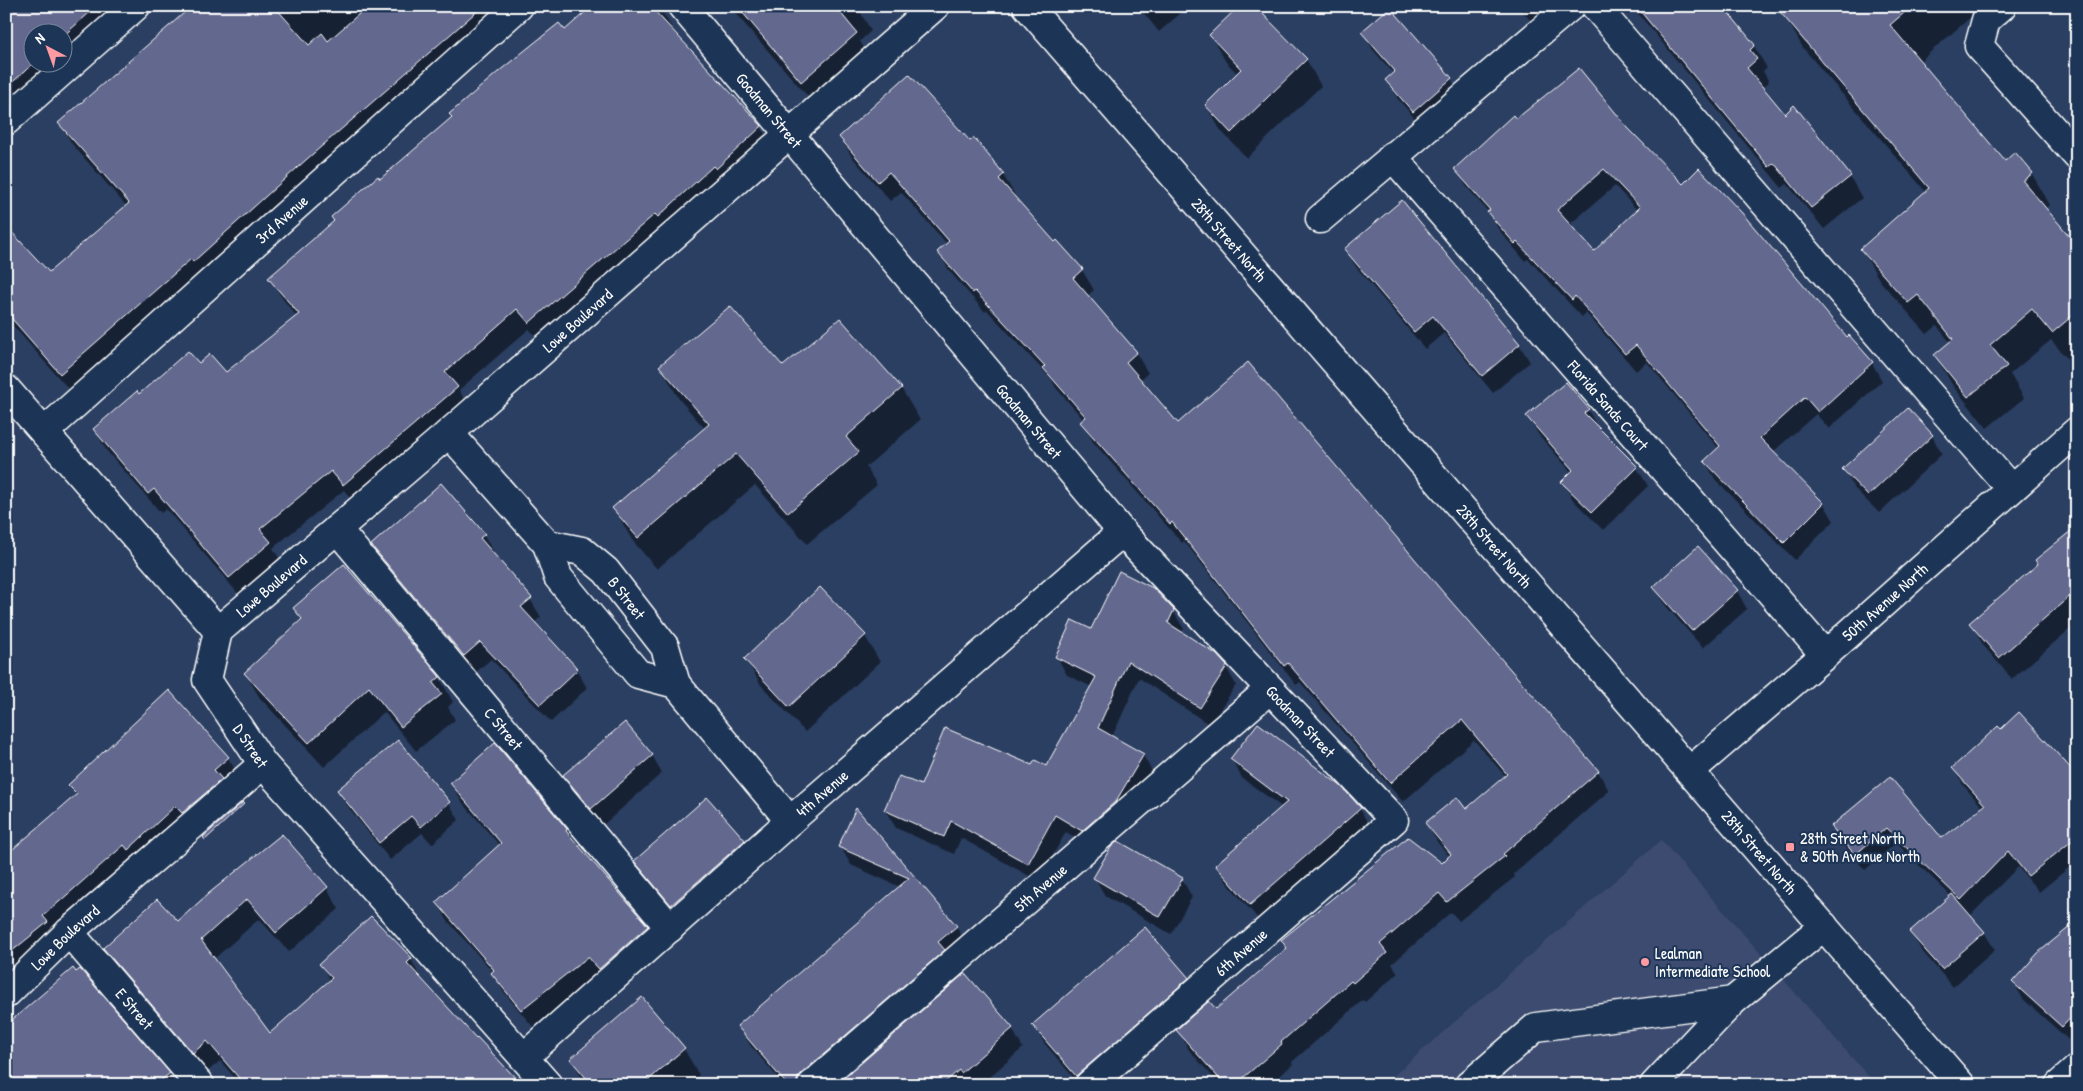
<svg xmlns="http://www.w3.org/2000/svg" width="2083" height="1091" font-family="'Patrick Hand',sans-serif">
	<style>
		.built { fill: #3c4b6f }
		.shadow { fill: #0007; fill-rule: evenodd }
		.building { fill: #63688e; stroke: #fff; fill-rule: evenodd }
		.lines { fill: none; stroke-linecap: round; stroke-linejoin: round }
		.minor-casing { stroke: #fff; stroke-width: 31 }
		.minor { stroke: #1d3557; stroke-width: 28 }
		.poi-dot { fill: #ff9aa2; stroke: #1d3557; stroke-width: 2 }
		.labels { text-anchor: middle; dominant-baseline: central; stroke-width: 4; stroke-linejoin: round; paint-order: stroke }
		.street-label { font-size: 16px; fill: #fff; stroke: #1d3557 }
		.poi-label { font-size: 16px; fill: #fff; stroke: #1d3557; text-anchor: start }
	</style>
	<rect width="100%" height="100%" fill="#2b3f62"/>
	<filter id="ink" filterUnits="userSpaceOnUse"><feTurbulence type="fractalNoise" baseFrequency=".02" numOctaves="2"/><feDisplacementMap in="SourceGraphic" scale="10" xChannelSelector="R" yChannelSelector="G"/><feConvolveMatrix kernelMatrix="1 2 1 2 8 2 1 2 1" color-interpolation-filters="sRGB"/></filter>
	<g filter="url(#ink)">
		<polygon class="built" points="1661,840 1876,1085 1383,1085"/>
		<g class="shadow">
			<path d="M6 6H134L18 107 6 94ZM32 32H62V62H32Z"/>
			<polygon points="194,6 521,6 73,394 8,320 6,321 6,228 49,273 127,207 72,144 60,123"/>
			<polygon points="594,6 657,6 665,16 677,37 761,127 773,147 542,343 529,329 459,390 469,408 355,505 344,490 273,548 282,563 241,597 166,509 161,513 106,450 95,430 139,396 199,365 226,374 297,317 282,298 270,278 380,181"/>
			<polygon points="729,6 857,6 871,31 860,41 870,59 816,106"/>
			<polygon points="1138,6 1189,6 1159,32"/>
			<polygon points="1518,6 1557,6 1536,27"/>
			<polygon points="1632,6 1721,6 1754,46 1767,68 1763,71 1769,82 1762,88 1785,116 1850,177 1862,198 1824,229 1787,184 1782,188"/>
			<polygon points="1796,6 1967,6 1972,16 1919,62 2005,162 2015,154 2032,174 2050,205 2045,209 2077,247 2077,359 2071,363 2051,340 2010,374 2024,398 1987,428 1953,386 1935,355 1950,342 1937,326 1927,334 1880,281 1862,250 1926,192 1803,48 1785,16"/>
			<polygon points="1363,32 1451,79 1461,97 1424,129 1397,98 1387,80 1394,74 1373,50"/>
			<polygon points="1211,36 1306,59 1321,86 1247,158 1221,131 1206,105 1238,74 1226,62"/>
			<path d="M1516 120 1627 129 1683 186 1872 363 1882 381 1829 429 1816 414 1773 452 1824 504 1834 521 1795 560 1715 479 1705 461 1719 449 1647 362 1636 371 1586 313 1582 317 1528 259 1525 261 1499 230 1489 213 1466 186 1456 169ZM1615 186 1638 211 1594 253 1569 225Z"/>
			<polygon points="840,137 970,143 974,140 1003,175 1015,195 1013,196 1055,243 1057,242 1082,270 1094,290 1087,296 1136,353 1148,373 1140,380 1178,425 1441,592 1598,771 1609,791 1514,874 1515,877 1459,921 1451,912 1392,964 1398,973 1365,1002 1363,1000 1292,1062 1293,1064 1270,1085 1220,1085 1189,1050 1178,1030 1216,1011 1287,950 1282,941 1442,865 1450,857 1438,843 1426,823 1466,810 1506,777 1474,740 1403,802 1300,682 1296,685 1184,541 1182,543 1093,442 1082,422 1084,420 1056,388 1051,379 987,310 985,312 950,272 938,252 947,244 901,192 890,201 852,157"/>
			<polygon points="1345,249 1519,344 1530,362 1493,393 1444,333 1425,349 1356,267"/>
			<polygon points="661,367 783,367 901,388 920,420 866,467 877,485 807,544 755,485 657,569 632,540 614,508 705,429 679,399"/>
			<polygon points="1588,410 1598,428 1637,468 1648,486 1603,530 1573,500 1563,482 1572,473 1538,434 1528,416"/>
			<polygon points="1932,436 1942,454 1879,513 1854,488 1844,470"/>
			<polygon points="2077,527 2077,623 2012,679 1983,645 1971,623 2039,565"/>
			<polygon points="484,535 494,553 492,554 530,599 541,617 534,623 577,670 587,688 551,722 491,659 475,673 383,563 372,545"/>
			<polygon points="1655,587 1737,591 1747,609 1703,648 1665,605"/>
			<polygon points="295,609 439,677 453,702 448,707 455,720 416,751 384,712 324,767 260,698 245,673 302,621"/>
			<polygon points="1173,611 1184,629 1181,633 1226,667 1236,685 1210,725 1139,678 1112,737 1143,755 1153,773 1093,848 1066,832 1038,881 961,838 954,854 896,828 885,810 921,787 1033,766 1047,768 1092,687 1067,675 1057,657 1092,631"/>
			<polygon points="865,636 880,662 805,732 761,685 746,659"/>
			<polygon points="169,692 228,758 239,776 6,983 6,856 76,796 70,785"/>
			<polygon points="495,744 647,927 657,945 599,974 533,1027 503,991 493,972 447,920 437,902 500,846 462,802 451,784"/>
			<polygon points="652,755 662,773 602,826 575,793 564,775"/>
			<polygon points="1232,760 1360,809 1370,827 1261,922 1227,883 1217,865 1283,808 1242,778"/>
			<polygon points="2068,763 2077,771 2077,861 2039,892 2018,867 1970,916 1984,932 1995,950 1953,987 1921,950 1911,932 1951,896 1896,843 1865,870 1842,843 1833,826 1889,779 1942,839 1983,808 1963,785 1954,768 2066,765"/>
			<polygon points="338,790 449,803 459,820 432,844 422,833 390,860 349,808"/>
			<polygon points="856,810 956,926 967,945 821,1085 784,1085 750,1045 739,1026 900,887 851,865 840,846"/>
			<polygon points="282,836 327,888 339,909 289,952 259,919 214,959 270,1035 330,981 321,964 411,959 422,981 520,1085 241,1085 220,1061 206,1073 117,969 105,948 178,923"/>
			<polygon points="744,840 755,858 682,922 646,879 636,861"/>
			<polygon points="1095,878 1182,879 1192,897 1171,934 1105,896"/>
			<polygon points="2077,922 2077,1038 2072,1043 2023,999 2013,982"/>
			<polygon points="965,975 1012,1029 1023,1048 980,1085 838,1085"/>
			<polygon points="1188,978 1198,996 1080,1085 1044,1043 1034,1025"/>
			<polygon points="684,1049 699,1075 688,1085 586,1085 572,1060"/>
			<polygon points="169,1074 175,1085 6,1085"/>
		</g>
		<g class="building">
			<polygon points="6,6 97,6 62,37 62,32 32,32 32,62 35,62 6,88"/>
			<polygon points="192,6 274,6 309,45 322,33 328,41 368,6 483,6 307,159 193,262 191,259 60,374 6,312 6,226 49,272 129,203 58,123"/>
			<polygon points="592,6 650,6 762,126 716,169 713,166 658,217 655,214 529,323 517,309 445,372 458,387 343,485 331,471 260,529 271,542 229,578 154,489 148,494 93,429 137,391 139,394 188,351 199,363 210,354 226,372 299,314 268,278 334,221 331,217 378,176 380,179 452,117 449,114 498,72 559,23 565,30"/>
			<polygon points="737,6 835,6 857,33 801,82"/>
			<polygon points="1239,6 1255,6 1307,59 1231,133 1205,105 1241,69 1209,35"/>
			<polygon points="1636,6 1723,6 1755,45 1750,50 1757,59 1747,68 1785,114 1794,105 1851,176 1811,208 1774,163 1769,167"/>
			<polygon points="1775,6 1912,6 1890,25 2005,161 2015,152 2033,173 2023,181 2077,245 2077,312 2052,333 2032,309 1990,345 2007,366 1968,397 1934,355 1953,339 1918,295 1908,303 1860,249 1929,188"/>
			<polygon points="1390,7 1452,78 1413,112 1385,80 1395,71 1361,32"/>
			<path d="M1579 68 1628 128 1683 184 1699 168 1742 213 1847 337 1849 335 1873 362 1818 412 1805 397 1760 438 1824 503 1784 543 1704 461 1720 446 1636 345 1625 354 1575 296 1572 300 1517 242 1515 244 1487 212 1490 210 1454 169 1513 115 1516 119ZM1604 169 1640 207 1594 251 1557 210Z"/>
			<polygon points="909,74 970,141 974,138 1004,174 999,179 1055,242 1057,240 1083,269 1073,278 1137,352 1126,362 1178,423 1248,362 1442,591 1599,771 1503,854 1505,856 1447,902 1439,893 1380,944 1387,953 1353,983 1351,981 1281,1042 1282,1044 1235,1085 1225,1085 1176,1030 1209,1001 1216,1009 1287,948 1281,940 1408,837 1442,863 1451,854 1425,823 1457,797 1466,809 1507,774 1462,720 1390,783 1288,663 1284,666 1172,522 1170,524 1080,422 1086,417 1043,368 1045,366 975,291 973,293 937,252 949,241 889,172 878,182 839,137"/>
			<polygon points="1402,200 1520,344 1482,376 1433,316 1414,332 1344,249"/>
			<polygon points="730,306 783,366 840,318 902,388 846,437 859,452 788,513 736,454 638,538 612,508 709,424 659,366"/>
			<polygon points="1566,382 1589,409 1584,413 1638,467 1592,512 1561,482 1573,470 1526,416"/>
			<polygon points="1908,408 1933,435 1868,496 1842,469"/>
			<polygon points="441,483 485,534 480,538 532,598 521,607 578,669 540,705 480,642 464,656 371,545"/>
			<polygon points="2077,526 2077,590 1999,658 1969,623 2038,564 2035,560"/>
			<polygon points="1698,546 1738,590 1692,631 1653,587"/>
			<polygon points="344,564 440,677 433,683 442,694 401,727 369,687 309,743 244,673 302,619 293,608"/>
			<polygon points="1119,571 1153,588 1174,610 1168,623 1216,654 1227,666 1200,708 1128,661 1098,728 1144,754 1116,801 1082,831 1055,815 1028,864 951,821 944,837 884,810 899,776 921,785 945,728 1032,765 1035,760 1046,766 1096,677 1055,657 1072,620 1091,629"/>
			<polygon points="820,587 866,635 789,707 744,659"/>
			<polygon points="169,690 229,757 214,770 222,779 182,813 175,806 128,850 124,845 43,916 48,922 6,956 6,855 77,794 68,785"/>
			<polygon points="2019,712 2077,775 2077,837 2028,876 2008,851 1961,900 1886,828 1855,855 1831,826 1890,777 1942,838 1985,805 1952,768 1998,726 2001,729"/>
			<polygon points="625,722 653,755 591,809 563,775"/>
			<polygon points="1258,723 1341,786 1361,808 1250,905 1215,865 1287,802 1230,759"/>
			<polygon points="398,740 450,802 421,827 411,816 379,843 337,790"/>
			<polygon points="495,743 567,829 566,831 648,926 599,969 588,957 521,1010 491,973 494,970 436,902 501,843 450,783"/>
			<polygon points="707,797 745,840 671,905 634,861"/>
			<polygon points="243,802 244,804 205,840 203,837"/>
			<polygon points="856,808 957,926 938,942 945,950 802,1073 797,1079 797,1085 787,1085 737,1026 909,878 838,847"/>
			<polygon points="282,834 328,887 276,933 247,899 201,940 270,1033 332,978 319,964 371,916 412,958 407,963 476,1038 477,1037 522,1085 245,1085 207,1041 193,1053 103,948 157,899 178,921 208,894"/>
			<polygon points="1118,841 1183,878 1160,917 1093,878 1111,847"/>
			<polygon points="1952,894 1985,932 1942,969 1909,932"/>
			<polygon points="2077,921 2077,1011 2062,1027 2012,982 2039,952"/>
			<polygon points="1145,927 1189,978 1076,1076 1032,1025"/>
			<polygon points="73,968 76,972 80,969 170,1073 156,1085 6,1085 6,1025"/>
			<polygon points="965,973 1013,1028 961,1073 959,1070 942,1085 836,1085"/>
			<polygon points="642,997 685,1048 643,1085 592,1085 570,1059"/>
		</g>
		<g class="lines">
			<g class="minor-casing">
				<g id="minor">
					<path id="s1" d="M682 6 1122 532 1394 820 1089 1085"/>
					<path id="s2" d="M1027 6 1961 1085"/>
					<polyline points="1595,6 2011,489"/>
					<polyline points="2002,6 1986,20 1979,46 2077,156"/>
					<polyline points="6,121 136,6"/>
					<path id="s3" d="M1392 156 1825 655"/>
					<polyline points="1320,219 1571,6"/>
					<path id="s4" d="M6 389 218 631 207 680 263 764 548 1085"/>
					<path id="s5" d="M44 432 519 6"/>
					<polyline points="449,433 547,544 558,577 638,674 676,684"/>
					<path id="s6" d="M337 529 670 928"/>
					<path id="s7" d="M547 544 582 551 606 571 665 647 676 684 790 821"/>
					<path id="s8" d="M218 631 449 433 935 6"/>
					<path id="s9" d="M1690 771 1825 655 2077 431"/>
					<path id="s10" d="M69 932 200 1085"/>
					<path id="s11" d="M6 994 69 932 263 764"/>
					<path id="s12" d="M524 1057 790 821 1122 532"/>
					<path id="s13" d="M812 1085 1270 689"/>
					<polyline points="1469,1085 1536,1027 1733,1001"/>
					<polyline points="1654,1085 1733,1001 1824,926"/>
					<polyline points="2059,1085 2077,1069"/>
				</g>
			</g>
			<use href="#minor" class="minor"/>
		</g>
	</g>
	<g class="poi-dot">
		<rect x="1785" y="842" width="10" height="10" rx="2.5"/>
		<circle cx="1645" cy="962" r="5"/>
	</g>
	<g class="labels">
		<g class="street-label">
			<text stroke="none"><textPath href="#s1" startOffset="136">Goodman Street</textPath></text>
			<text stroke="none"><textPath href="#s5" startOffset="319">3rd Avenue</textPath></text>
			<text stroke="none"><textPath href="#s2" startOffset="309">28th Street North</textPath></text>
			<text stroke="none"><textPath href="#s8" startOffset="475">Lowe Boulevard</textPath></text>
			<text stroke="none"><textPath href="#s3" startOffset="330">Florida Sands Court</textPath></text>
			<text stroke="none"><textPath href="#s1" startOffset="541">Goodman Street</textPath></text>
			<text stroke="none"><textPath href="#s2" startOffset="714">28th Street North</textPath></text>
			<text stroke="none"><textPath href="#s8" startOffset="70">Lowe Boulevard</textPath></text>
			<text stroke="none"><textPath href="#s7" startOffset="101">B Street</textPath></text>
			<text stroke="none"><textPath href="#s9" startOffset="258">50th Avenue North</textPath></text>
			<text stroke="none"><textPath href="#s1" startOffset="946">Goodman Street</textPath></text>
			<text stroke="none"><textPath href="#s6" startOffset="260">C Street</textPath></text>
			<text stroke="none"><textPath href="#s4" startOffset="451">D Street</textPath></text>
			<text stroke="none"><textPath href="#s12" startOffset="398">4th Avenue</textPath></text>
			<text stroke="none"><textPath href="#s2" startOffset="1119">28th Street North</textPath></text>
			<text stroke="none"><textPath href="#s13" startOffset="302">5th Avenue</textPath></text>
			<text stroke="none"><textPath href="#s11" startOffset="82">Lowe Boulevard</textPath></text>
			<text transform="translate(1241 952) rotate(-41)">6th Avenue</text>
			<text stroke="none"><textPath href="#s10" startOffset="101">E Street</textPath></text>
		</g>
		<g class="poi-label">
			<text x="1800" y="838">28th Street North<tspan x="1800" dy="18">&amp; 50th Avenue North</tspan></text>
			<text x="1655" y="953">Lealman<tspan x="1655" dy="18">Intermediate School</tspan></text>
		</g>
	</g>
	<rect width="2083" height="1091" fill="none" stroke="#1d3557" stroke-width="25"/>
	<rect x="12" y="12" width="2058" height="1066" fill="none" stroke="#fff" stroke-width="2" filter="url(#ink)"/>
	<g transform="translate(48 48) rotate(319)"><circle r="24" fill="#1d3557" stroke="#77869a"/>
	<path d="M0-4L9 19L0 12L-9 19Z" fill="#ff9aa2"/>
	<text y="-8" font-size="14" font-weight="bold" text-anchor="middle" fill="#ffffff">N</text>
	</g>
</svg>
